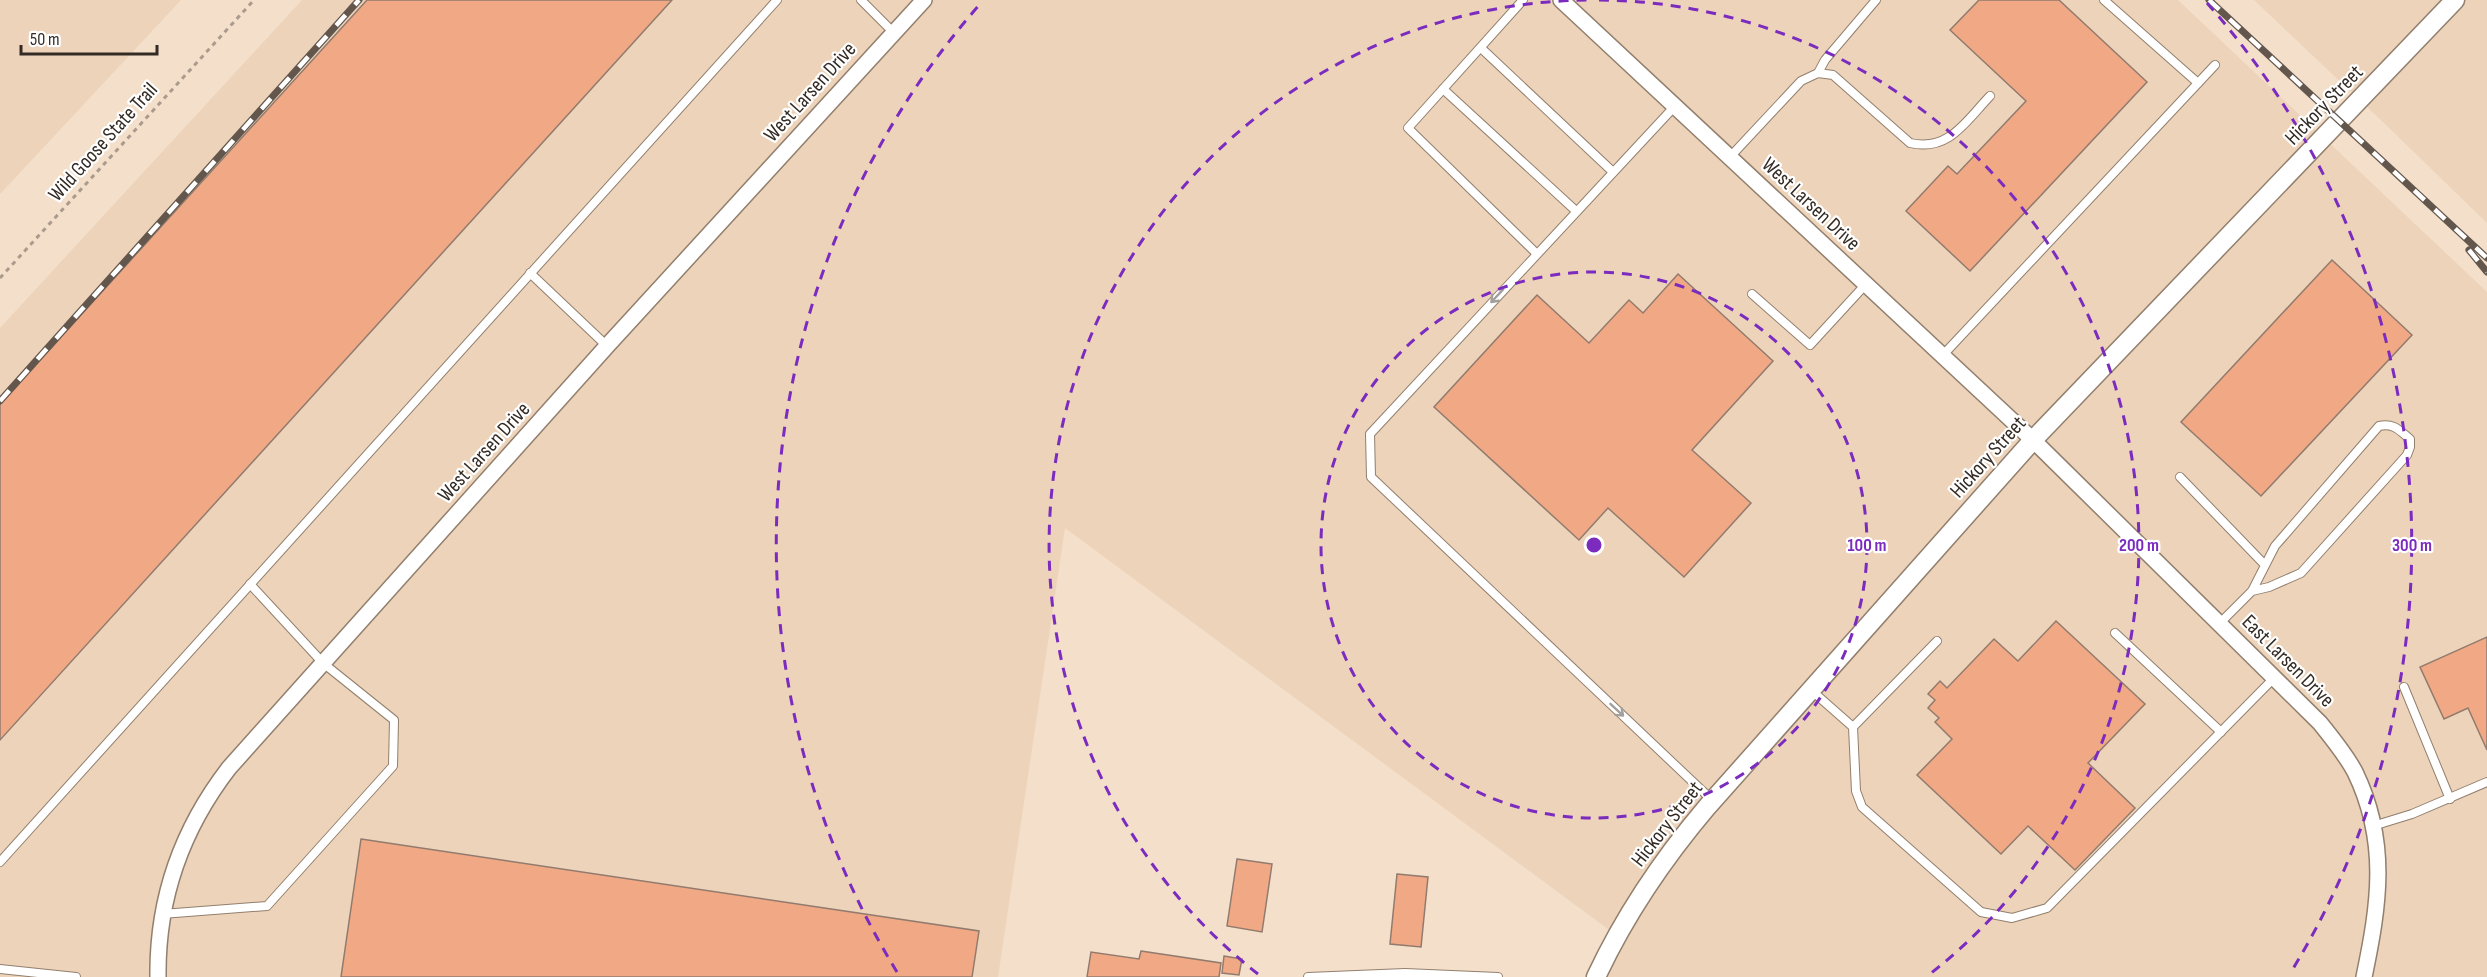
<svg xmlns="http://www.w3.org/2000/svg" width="2487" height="977" font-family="'Sofia Sans Condensed',sans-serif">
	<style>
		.built { fill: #ecd3ba }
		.building { fill: #f0a984; stroke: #927b6e; stroke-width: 1.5 }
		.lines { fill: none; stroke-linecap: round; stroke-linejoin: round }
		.service-casing { stroke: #927f6d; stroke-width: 10 }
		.minor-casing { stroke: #927f6d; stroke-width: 18 }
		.tertiary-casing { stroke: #927f6d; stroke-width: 21 }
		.path { stroke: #ab9b8c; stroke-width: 3; stroke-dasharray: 4.5 4.5; stroke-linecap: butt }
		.service { stroke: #fff; stroke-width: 8 }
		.minor { stroke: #fff; stroke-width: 15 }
		.tertiary { stroke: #fff; stroke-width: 18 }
		.rail-casing { stroke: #63574d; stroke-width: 7 }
		.rail { stroke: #fff; stroke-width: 4.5; stroke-dasharray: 14; stroke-linecap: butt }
		.oneway { stroke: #a3a09c }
		.ring { fill: none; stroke: #7b2cbf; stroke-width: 3; stroke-dasharray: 10 8 }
		.labels { text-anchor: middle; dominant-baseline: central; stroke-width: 4.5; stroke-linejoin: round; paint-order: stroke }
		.street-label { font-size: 21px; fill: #332b24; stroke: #fff }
		.centre { fill: #7b2cbf; stroke: #fff; stroke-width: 3 }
		.ring-label { font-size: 18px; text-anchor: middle; font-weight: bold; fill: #7b2cbf; stroke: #fff; stroke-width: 4.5; stroke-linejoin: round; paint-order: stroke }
	</style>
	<rect width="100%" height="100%" fill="#f4dfcb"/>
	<g class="built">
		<polygon points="0,0 181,0 0,194"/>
		<polygon points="302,0 2178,0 2487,292 2487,977 1596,977 1616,935 1065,528 998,977 0,977 0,328"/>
		<polygon points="2254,0 2487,0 2487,223 2384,123"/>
	</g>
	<g class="building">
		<polygon points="367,0 672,0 0,740 0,404"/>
		<polygon points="1979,0 2059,0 2147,82 1970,271 1906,211 1948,166 1957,174 2026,101 1950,30"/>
		<polygon points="2332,260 2412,335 2261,496 2181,422"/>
		<polygon points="1678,274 1773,361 1692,450 1751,503 1684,577 1608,508 1579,540 1434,407 1537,295 1589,343 1629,300 1643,313"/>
		<polygon points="2056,621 2145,704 2088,763 2135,808 2075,870 2028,826 2001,854 1917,775 1952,739 1935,722 1939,718 1928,708 1935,700 1928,694 1940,681 1947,688 1994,639 2018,661"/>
		<polygon points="2487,637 2487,750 2468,708 2444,719 2420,667"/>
		<polygon points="361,839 979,931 972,977 341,977"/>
		<polygon points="1237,859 1272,864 1262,932 1227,926"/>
		<polygon points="1397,874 1428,877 1421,947 1390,944"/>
		<polygon points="1141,951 1221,963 1219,977 1087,977 1091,952 1139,959"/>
		<polygon points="1224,956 1242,959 1239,975 1222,973"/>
	</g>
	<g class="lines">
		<g class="service-casing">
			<g id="service">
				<polyline points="861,0 893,32"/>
				<polyline points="1523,0 1408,128 1536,253"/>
				<polyline points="2104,0 2198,83"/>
				<polyline points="1481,48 1613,172"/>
				<polyline points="1818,73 1825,60 1876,0"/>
				<polyline points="1443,89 1576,211"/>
				<polyline points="1675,106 1370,434 1371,477 1713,801"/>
				<path d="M1730 157 1801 81 1818 73 1833 75 1910 143C1949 152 1966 121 1990 96"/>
				<polyline points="530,273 607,346"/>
				<polyline points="1752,294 1810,345 1866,284"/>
				<polyline points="1943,355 2215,65"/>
				<polyline points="2180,477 2264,564"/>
				<path d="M2220 623 2252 591 2275 546 2379 426C2394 423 2399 430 2410 439V447L2407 455 2301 573 2269 587 2252 591"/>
				<polyline points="2115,633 2221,732"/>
				<polyline points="2404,687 2450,799"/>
				<polyline points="1811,690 1853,727 1856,791 1862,807 1981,912 2012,918 2047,908 2275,677"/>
				<polyline points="1853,727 1937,641"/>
				<polyline points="2373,826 2412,814 2487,782"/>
				<polyline points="0,862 777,0"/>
				<polyline points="162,914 267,906 393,766 394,720 323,663 250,584"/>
				<polyline points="0,969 76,977"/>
				<polyline points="1308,977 1405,973 1498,977"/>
			</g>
		</g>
		<g class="minor-casing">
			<g id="minor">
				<path d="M1561 0 2033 440 2320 723C2333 739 2346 755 2355 772 2389 842 2379 905 2364 977"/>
				<path d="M158 977C157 900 182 829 229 768L607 346 924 0"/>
			</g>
		</g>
		<g class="tertiary-casing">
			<path id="tertiary" d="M1596 977C1625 915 1663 859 1707 807L2033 440 2455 0"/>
		</g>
		<polyline class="path" points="0,278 254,0"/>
		<use href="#service" class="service"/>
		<use href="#minor" class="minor"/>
		<use href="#tertiary" class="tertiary"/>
		<g class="rail-casing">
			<g id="rail">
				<polyline points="2209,0 2487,258"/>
				<polyline points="2469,250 2487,272"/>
				<polyline points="0,401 359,0"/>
			</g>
		</g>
		<use href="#rail" class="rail"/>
	</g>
	<defs><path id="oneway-shaft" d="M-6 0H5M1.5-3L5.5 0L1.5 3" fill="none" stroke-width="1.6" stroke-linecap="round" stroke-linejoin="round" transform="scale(1.5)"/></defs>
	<g class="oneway">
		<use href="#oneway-shaft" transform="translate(1497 296) rotate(133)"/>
		<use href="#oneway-shaft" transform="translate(1617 710) rotate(43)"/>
	</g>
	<g class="ring">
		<circle cx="1594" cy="545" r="273"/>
		<path d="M1258 974A545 545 0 0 1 1589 0M1599 0A545 545 0 0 1 1930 974"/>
		<path d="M897 972A818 818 0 0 1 981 3M2207 3A818 818 0 0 1 2291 972"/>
	</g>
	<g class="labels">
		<g class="street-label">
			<text transform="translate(810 92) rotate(-48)">West Larsen Drive</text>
			<text transform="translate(2324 105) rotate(-46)">Hickory Street</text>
			<text transform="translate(103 142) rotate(-48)">Wild Goose State Trail</text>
			<text transform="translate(1811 204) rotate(43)">West Larsen Drive</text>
			<text transform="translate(484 452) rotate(-48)">West Larsen Drive</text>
			<text transform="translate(1988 457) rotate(-48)">Hickory Street</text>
			<text transform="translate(2288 661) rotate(45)">East Larsen Drive</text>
			<text transform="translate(1667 824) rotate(-52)">Hickory Street</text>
		</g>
	</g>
	<circle cx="1594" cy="545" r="9" class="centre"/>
	<g class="ring-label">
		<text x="1867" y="551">100 m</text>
		<text x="2139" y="551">200 m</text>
		<text x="2412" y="551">300 m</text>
	</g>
	<path d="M21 45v9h136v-9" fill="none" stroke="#332b24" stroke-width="3"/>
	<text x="30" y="45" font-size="18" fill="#332b24" stroke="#ffffff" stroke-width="4.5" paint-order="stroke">50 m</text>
</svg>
